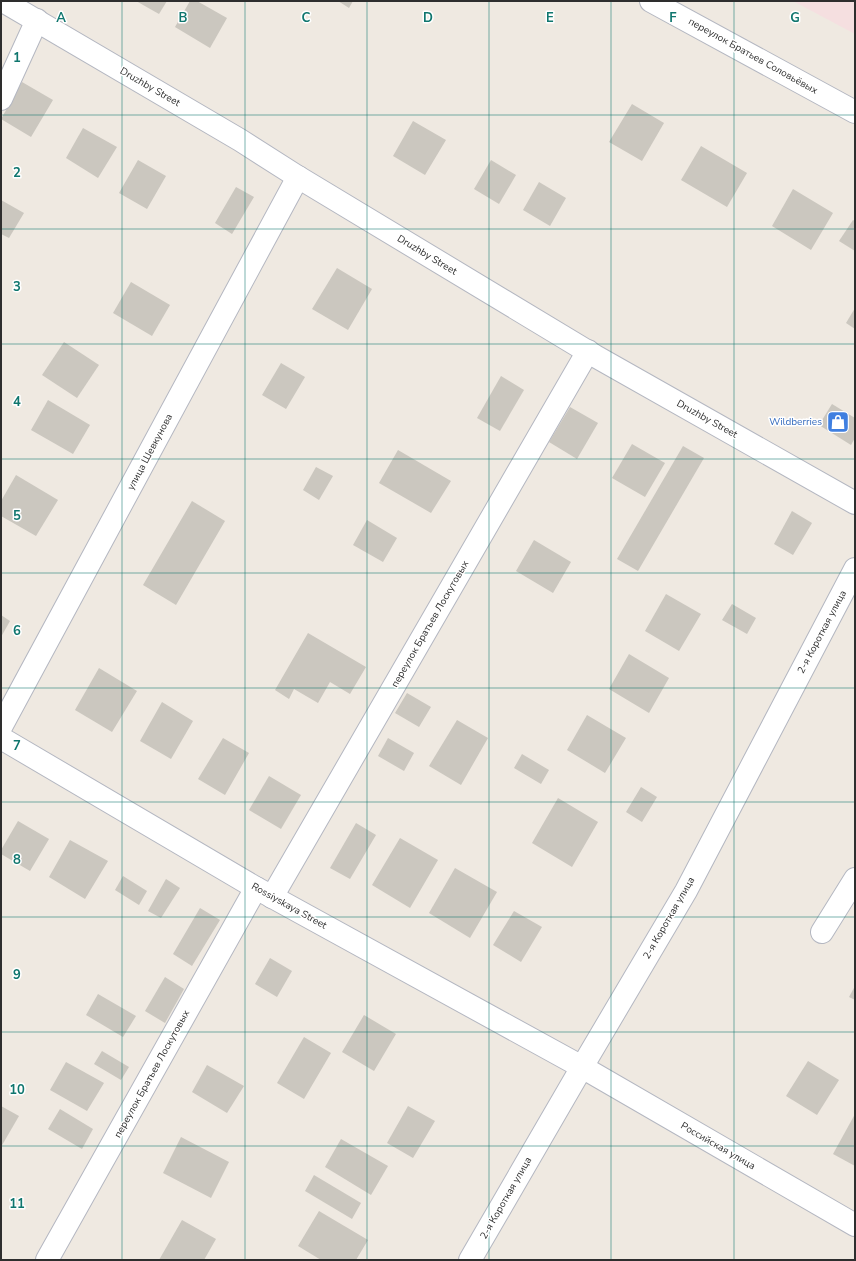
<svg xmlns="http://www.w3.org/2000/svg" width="856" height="1261" font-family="'Nunito Sans',sans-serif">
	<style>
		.medical { fill: #f5dfe0 }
		.building { fill: #cbc7bf }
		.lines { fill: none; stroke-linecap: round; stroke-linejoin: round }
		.street-casing { stroke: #b4b7c1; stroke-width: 24 }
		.secondary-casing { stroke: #b4b7c1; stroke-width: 24 }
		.street { stroke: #fff; stroke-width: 22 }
		.secondary { stroke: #fff; stroke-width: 22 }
		.grid { fill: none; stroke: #0f766e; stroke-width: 1; stroke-opacity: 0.55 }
		.labels { text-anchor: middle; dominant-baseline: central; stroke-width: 3; stroke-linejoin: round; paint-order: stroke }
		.street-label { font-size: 10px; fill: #2e2e2e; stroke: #fff }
		.shop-label { font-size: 10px; fill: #366cbe; stroke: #fff; text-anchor: end }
		.grid-label { font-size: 13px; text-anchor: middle; font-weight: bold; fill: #0f766e; stroke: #fff; stroke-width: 3; stroke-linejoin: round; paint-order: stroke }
	</style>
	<rect width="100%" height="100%" fill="#efe9e1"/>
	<polygon class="medical" points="793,1 855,1 855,34"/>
	<g class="building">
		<polygon points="136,1 167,1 159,14"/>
		<polygon points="190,1 197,1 227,18 210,48 175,27"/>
		<polygon points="338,1 353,1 349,8"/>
		<polygon points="22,82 53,100 31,137 1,119"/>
		<polygon points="632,104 664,123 642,161 609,142"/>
		<polygon points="413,121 446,140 425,175 393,156"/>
		<polygon points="83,128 117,147 98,178 66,158"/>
		<polygon points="701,146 747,173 727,207 681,180"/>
		<polygon points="138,160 166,176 147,209 119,193"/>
		<polygon points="491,160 516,175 499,204 474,189"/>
		<polygon points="539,182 566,198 550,226 523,210"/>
		<polygon points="236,187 254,197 232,234 215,223"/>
		<polygon points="793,189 833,213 811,250 772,226"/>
		<polygon points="1,200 24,213 9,238 1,234"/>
		<polygon points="853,220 855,221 855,251 839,241"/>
		<polygon points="337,268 372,289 348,330 312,309"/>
		<polygon points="131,282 170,305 152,336 113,313"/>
		<polygon points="855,308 855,329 846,323"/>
		<polygon points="64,342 99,365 77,398 42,375"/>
		<polygon points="281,363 305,377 286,409 262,395"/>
		<polygon points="501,376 524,390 500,431 477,418"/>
		<polygon points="48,400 90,425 73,454 31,430"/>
		<polygon points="832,404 855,418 855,438 851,445 819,425"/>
		<polygon points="570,407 598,423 577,459 549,442"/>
		<polygon points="632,444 665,463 645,497 612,478"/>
		<polygon points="683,446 704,458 638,571 617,559"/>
		<polygon points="398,450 451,481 431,513 379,483"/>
		<polygon points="316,467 333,476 319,500 303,490"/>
		<polygon points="16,475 58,500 36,536 1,516 1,501"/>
		<polygon points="192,501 225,521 176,605 143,585"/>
		<polygon points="792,511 812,523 793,555 774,544"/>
		<polygon points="367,520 397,538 383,562 353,545"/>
		<polygon points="534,540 571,562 553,593 516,571"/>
		<polygon points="666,594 701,614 679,651 645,631"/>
		<polygon points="732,604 756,618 747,634 722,620"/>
		<polygon points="1,615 10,621 1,637"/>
		<polygon points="308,633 366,667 350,694 330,682 318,703 294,689 289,699 275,690"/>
		<polygon points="629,654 669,678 649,713 609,689"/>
		<polygon points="99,668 137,691 112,732 75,710"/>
		<polygon points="407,693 431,707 419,727 395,713"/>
		<polygon points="162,702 193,721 171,759 140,741"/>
		<polygon points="587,715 626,738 605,773 567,750"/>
		<polygon points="457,720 488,738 461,785 429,766"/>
		<polygon points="223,738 249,753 225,795 198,779"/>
		<polygon points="388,738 414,753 404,771 378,756"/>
		<polygon points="522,754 549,770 541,784 514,768"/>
		<polygon points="269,776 301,795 281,829 249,810"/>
		<polygon points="641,787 657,797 642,822 626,812"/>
		<polygon points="558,798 598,822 572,867 532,843"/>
		<polygon points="18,821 49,839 30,871 1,854 1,850"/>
		<polygon points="356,823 376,835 350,879 330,868"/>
		<polygon points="400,838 438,860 410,908 372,885"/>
		<polygon points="70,840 108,861 85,899 49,877"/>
		<polygon points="455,868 497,892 470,938 429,913"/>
		<polygon points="123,876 147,891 139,905 115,890"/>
		<polygon points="166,879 180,888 161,918 148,911"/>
		<polygon points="200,908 220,920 192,966 173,954"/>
		<polygon points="514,911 542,927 521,962 493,945"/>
		<polygon points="270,958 292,971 277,997 255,984"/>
		<polygon points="165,977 184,989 165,1023 145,1011"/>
		<polygon points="855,986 855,1000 849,997"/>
		<polygon points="98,994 136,1016 123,1037 86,1015"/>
		<polygon points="364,1015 396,1034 374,1071 342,1052"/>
		<polygon points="304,1037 331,1053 304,1099 277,1083"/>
		<polygon points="102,1051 129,1067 121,1080 94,1064"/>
		<polygon points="808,1061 839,1080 817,1115 786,1096"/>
		<polygon points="66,1062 104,1083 87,1111 50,1090"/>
		<polygon points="207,1065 244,1086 227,1113 192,1092"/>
		<polygon points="1,1106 19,1116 1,1147"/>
		<polygon points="408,1106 435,1121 413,1158 387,1143"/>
		<polygon points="60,1109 93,1129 82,1149 48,1129"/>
		<polygon points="855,1114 855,1166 833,1154"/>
		<polygon points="181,1137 229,1162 211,1198 163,1173"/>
		<polygon points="341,1139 388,1166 371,1195 325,1167"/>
		<polygon points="314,1175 361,1203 352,1219 305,1191"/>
		<polygon points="319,1211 368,1240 356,1260 321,1260 298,1246"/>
		<polygon points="182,1220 216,1239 204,1260 159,1260"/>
	</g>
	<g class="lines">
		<g class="street-casing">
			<g id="street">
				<polyline points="3,1 240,140 298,177 595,356 855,503"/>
				<polyline points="651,1 855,112"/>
				<polyline points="1,99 37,20"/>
				<polyline points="1,727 298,177"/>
				<polyline points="1,738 256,888 582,1067 855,1225"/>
				<polyline points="272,897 588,351"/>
				<polyline points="822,932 855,879"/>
				<polyline points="47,1260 256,888"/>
			</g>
		</g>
		<g class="secondary-casing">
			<polyline id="secondary" points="470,1260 582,1067 686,891 855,569"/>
		</g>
		<use href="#street" class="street"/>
		<use href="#secondary" class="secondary"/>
	</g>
	<path class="grid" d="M122 1V1260M245 1V1260M367 1V1260M489 1V1260M611 1V1260M734 1V1260M1 115H855M1 229H855M1 344H855M1 459H855M1 573H855M1 688H855M1 802H855M1 917H855M1 1032H855M1 1146H855"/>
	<defs>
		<g id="shop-square" transform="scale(1.15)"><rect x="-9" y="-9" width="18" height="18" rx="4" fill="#3f7fe0" stroke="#fff"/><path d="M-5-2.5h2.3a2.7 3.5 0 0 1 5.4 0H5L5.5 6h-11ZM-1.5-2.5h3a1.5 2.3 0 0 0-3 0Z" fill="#fff"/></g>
	</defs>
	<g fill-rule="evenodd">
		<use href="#shop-square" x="838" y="422"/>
	</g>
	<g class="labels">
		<g class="street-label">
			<text transform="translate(753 56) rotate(29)">переулок Братьев Соловьёвых</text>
			<text transform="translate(150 87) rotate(30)">Druzhby Street</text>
			<text transform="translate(427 255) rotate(31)">Druzhby Street</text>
			<text transform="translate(707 419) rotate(29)">Druzhby Street</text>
			<text transform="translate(150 452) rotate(-62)">улица Шевкунова</text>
			<text transform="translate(430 624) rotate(-60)">переулок Братьев Лоскутовых</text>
			<text transform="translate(822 632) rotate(-62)">2-я Короткая улица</text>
			<text transform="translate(289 906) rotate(29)">Rossiyskaya Street</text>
			<text transform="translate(669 918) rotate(-60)">2-я Короткая улица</text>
			<text transform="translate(152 1074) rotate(-61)">переулок Братьев Лоскутовых</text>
			<text transform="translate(718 1146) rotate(30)">Российская улица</text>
			<text transform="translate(506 1198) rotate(-60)">2-я Короткая улица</text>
		</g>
		<g class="shop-label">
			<text x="822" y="422">Wildberries</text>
		</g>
	</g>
	<g class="grid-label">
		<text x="61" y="22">A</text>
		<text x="183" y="22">B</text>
		<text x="306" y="22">C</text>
		<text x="428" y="22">D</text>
		<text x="550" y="22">E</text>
		<text x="673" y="22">F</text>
		<text x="795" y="22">G</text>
		<text x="17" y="62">1</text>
		<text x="17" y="177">2</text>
		<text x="17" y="291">3</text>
		<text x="17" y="406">4</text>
		<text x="17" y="520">5</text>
		<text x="17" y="635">6</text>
		<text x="17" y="750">7</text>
		<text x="17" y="864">8</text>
		<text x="17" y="979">9</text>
		<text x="17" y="1094">10</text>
		<text x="17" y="1208">11</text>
	</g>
	<rect width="856" height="1261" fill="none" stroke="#2e2e2e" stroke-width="4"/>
</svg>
